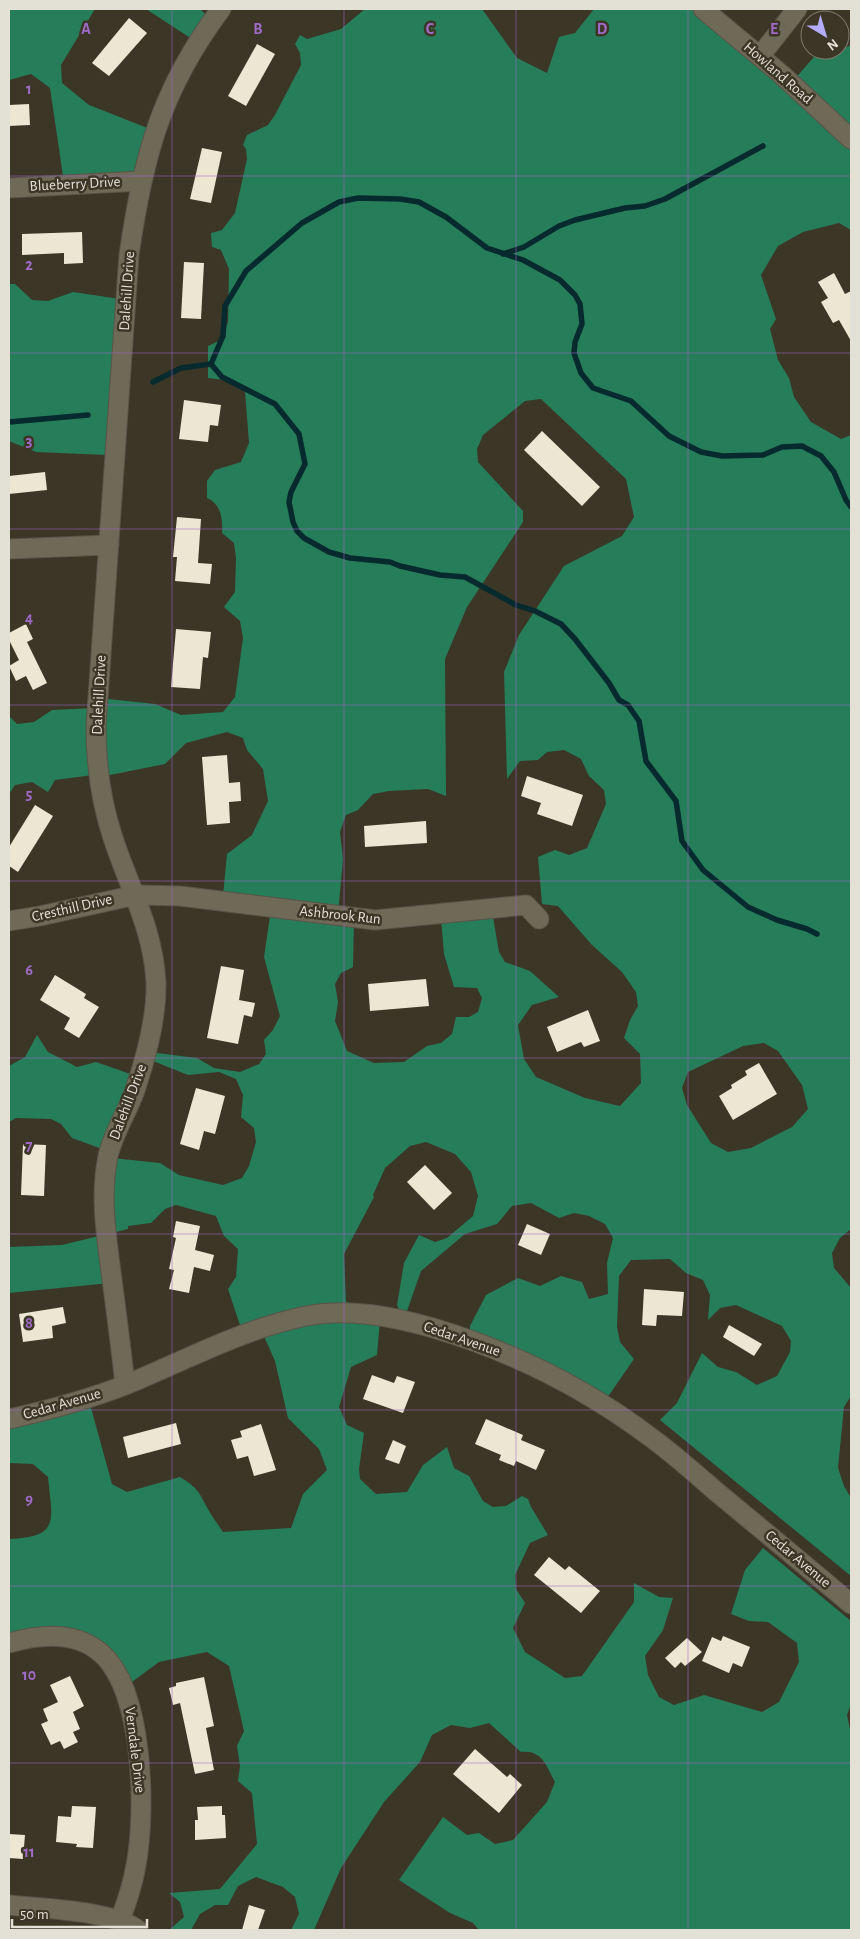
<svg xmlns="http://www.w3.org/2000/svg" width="860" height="1939" font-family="'Alegreya Sans',sans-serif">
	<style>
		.forest { fill: #267d5a; fill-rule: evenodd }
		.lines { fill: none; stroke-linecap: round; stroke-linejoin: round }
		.stream { stroke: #062a2d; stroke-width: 5.5 }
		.building { fill: #ede6d3 }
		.minor-casing { stroke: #595447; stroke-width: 21 }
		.minor { stroke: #6f6958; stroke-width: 19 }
		.grid { fill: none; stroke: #9f6bc7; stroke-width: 1; stroke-opacity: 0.55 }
		.labels { text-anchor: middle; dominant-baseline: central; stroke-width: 5; stroke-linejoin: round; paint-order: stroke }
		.street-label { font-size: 15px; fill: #e3e0d6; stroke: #3c3627 }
		.grid-label { font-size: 16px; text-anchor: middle; font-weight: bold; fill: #9f6bc7; stroke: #3c3627; stroke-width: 5; stroke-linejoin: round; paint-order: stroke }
	</style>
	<rect width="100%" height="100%" fill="#3c3627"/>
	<g class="forest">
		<polygon points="9,9 95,9 61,65 62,83 89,105 150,129 139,172 63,176 50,88 31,74 9,80"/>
		<polygon points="146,9 200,9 208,17 192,39"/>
		<path d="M365 9H482L517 58 547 73 559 37 575 33 594 9H703L793 81 820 50C831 53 842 50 851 45V230L839 223 803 232 778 246 761 275 776 319 770 329 778 360 789 378 794 397 811 422 841 439 851 435V1229L840 1238 832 1253 834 1268 851 1288V1396L844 1407 838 1468 844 1486 851 1498V1576L660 1420 677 1403 702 1353 718 1367 736 1372 757 1385 777 1376 790 1352 791 1341 782 1326 736 1305 720 1308 708 1320 710 1295 703 1280 686 1273 670 1259 631 1260 619 1276 617 1327 620 1342 634 1359 605 1401 470 1333V1326L486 1295 518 1278 540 1286 561 1276 582 1282 589 1299 608 1294 607 1263 613 1238 605 1224 589 1216 574 1213 559 1218 531 1203 512 1206 497 1224 465 1234 421 1271 407 1311 400 1312 397 1305 404 1263 419 1235 435 1242 447 1238 473 1216 478 1196 471 1172 455 1154 426 1142 410 1146 385 1168 373 1195 374 1197 344 1254 346 1302 381 1309 377 1355 351 1367 339 1407 347 1425 364 1433 359 1469 360 1479 376 1494 407 1492 423 1465 447 1447 454 1468 469 1476 483 1501 493 1507 506 1506 522 1496 528 1499 531 1507 548 1535 530 1543 515 1575 516 1589 525 1603 513 1628 525 1652 565 1678 582 1676 634 1602V1583L659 1597 673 1598 663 1630 645 1656 648 1675 659 1697 674 1705 704 1695 762 1712 779 1702 799 1662 797 1643 768 1622 749 1621 731 1614 745 1570 763 1548 851 1621V1704L847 1715 851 1734V1930H479L473 1923 450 1913 399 1880 443 1817 467 1835 479 1833 495 1844 513 1840 547 1802 555 1782C546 1766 543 1750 521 1752L489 1723 470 1728 451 1725 432 1735 420 1762 384 1802 341 1868 314 1930H291L299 1914 295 1897 283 1887 256 1877 238 1886 228 1905H215L200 1914 191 1930H169L184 1917 180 1902 169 1893 220 1889 257 1844 252 1793 238 1781 240 1766 237 1746 244 1731 229 1666 207 1652 159 1662 125 1687 105 1654 9 1636V1539C61 1537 52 1520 48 1477L33 1464 9 1463V1413L88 1397 112 1484 127 1492 180 1477C198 1488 198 1491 208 1509 212 1517 218 1524 223 1532L291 1528 303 1494 327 1470 319 1449 288 1418 275 1361 259 1325 241 1328 228 1289 236 1277 238 1249 224 1236 216 1216 176 1205 165 1209 151 1223 128 1226V1229L108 1234 110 1283 9 1293V1247L62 1245 107 1234 112 1158 160 1163 179 1175 223 1185 242 1178 249 1166 256 1142 254 1128 241 1117 243 1095 236 1079 219 1072 188 1075 148 1059 149 1052 197 1058 214 1068 240 1072 259 1064 266 1054 264 1040 273 1030 280 1016 264 957 271 909 223 896 227 854 252 835 268 801 263 769 247 750 243 738 227 732 186 743 165 764 100 777 93 775 55 780 48 792 32 782 15 785 9 794V716L17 724 34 722 52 710 95 708 99 698 155 704 181 715 223 712 235 697 243 638 240 621 224 607 235 592 236 558 234 543 222 533C223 519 221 504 207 498V481L215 470 241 462 249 443 245 392 233 381 208 378V346L221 340 228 322 229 269 221 250 212 247 211 233 222 230 235 213 247 159 246 149 243 145 247 135 268 125 275 115 301 65 300 53 295 44 300 35 307 39 341 29ZM541 399 626 479 634 517 622 536 564 566 519 635 504 672 507 779 520 761 538 760 547 752 564 750 581 759 589 776 604 790 606 804 587 848 569 855 555 850 538 857 542 904 558 906 592 945 622 972 636 992 638 1006 630 1020 624 1038 640 1054 641 1083 620 1106 585 1098 536 1077 524 1059 518 1025 532 1005 559 997 530 971 505 962 499 952 492 911 441 918 444 954 454 987 477 988 482 998 478 1012 469 1017H456L452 1034 441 1043 427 1046 404 1062 374 1063 347 1051 335 1021 338 1002 335 984 341 973 353 967 354 919 338 914 343 859 340 832 346 815 358 810 373 794 389 791 428 789 446 796 445 659 467 607 523 522V511L478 462 477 449 483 435 525 401ZM764 1043 778 1051 802 1085 808 1109 792 1127 751 1148 728 1152 711 1143 687 1105 682 1088 688 1072 743 1046Z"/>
		<polygon points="9,284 15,284 32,300 48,301 73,292 120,299 107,455 36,452 9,441"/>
		<polygon points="37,1035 48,1052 77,1067 96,1062 139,1077 105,1150 72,1138 61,1124 51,1119 16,1118 9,1122 9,1066 25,1057"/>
	</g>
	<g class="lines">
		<g class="stream">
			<polyline points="503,254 524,247 559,226 575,220 625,208 645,206 665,199 763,146"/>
			<polyline points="211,364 222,377 275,404 299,434 305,464 291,492 289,502 293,522 297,531 304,538 329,552 350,558 390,562 400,566 440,575 465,577 516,605 535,611 561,624 575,639 609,683 619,700 628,705 639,721 646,761 676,801 682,841 703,870 748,907 777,920 807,929 817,934"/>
			<polyline points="153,382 181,368 211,364 223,336 225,306 246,271 302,223 339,202 358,198 400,199 419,202 446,217 487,248 523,260 560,280 575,295 580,304 582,324 575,342 574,353 581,373 593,388 631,401 669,436 701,452 722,456 763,455 782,447 802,446 821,456 834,472 846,500 851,507"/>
			<polyline points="9,422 88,415"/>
		</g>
	</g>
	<g class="building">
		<polygon points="129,18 147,33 109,76 92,63"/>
		<polygon points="257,44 275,54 246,106 228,96"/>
		<polygon points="29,104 30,125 9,126 9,105"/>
		<polygon points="202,148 222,152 211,203 190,199"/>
		<polygon points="82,232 83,263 64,264 64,253 22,255 22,234"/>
		<polygon points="184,262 204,263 201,319 181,318"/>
		<polygon points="834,273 845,294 851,291 851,341 839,320 833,323 821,302 828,298 818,282"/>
		<polygon points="184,400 221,405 218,426 210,425 208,442 179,439"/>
		<polygon points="542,431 600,487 582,506 524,450"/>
		<polygon points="45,472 47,490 9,494 9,476"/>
		<polygon points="177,517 201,519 198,563 212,564 210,584 175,581 177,557 173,557"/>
		<polygon points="26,624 33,639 27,642 47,683 33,690 26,676 16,681 9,666 19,660 9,640 9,633"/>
		<polygon points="176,629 211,632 208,658 203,657 200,689 171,687"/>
		<polygon points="227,755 229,783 240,782 241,801 229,802 230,823 207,825 202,757"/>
		<polygon points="527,776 583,795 572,826 537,814 541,803 521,796"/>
		<polygon points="35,805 53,816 18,872 9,866 9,847"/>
		<polygon points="426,821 427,843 365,847 364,826"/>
		<polygon points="221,966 244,970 239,1000 255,1003 252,1017 244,1015 238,1044 207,1038"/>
		<polygon points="55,975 86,994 84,998 99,1007 79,1038 64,1029 70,1018 40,1000"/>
		<polygon points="426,979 429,1006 370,1011 368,984"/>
		<polygon points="588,1010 600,1041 584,1047 581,1042 557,1052 547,1027"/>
		<polygon points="759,1063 777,1094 733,1120 719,1096 732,1088 731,1085 747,1075 745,1071"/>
		<polygon points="196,1088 225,1096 215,1134 204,1131 199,1150 180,1144"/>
		<polygon points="23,1144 46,1145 44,1196 21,1195"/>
		<polygon points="425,1165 452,1193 434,1210 407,1182"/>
		<polygon points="176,1221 200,1226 195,1250 214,1255 210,1271 194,1267 189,1293 169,1289 174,1270 169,1269 176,1238 173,1237"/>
		<polygon points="527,1224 550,1234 541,1255 518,1245"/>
		<polygon points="644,1289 684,1292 682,1316 657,1315 656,1326 642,1325"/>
		<polygon points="63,1307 66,1323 52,1326 53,1338 23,1342 19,1314"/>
		<polygon points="729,1325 762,1344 754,1356 723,1337"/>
		<polygon points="372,1375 394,1383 397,1376 415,1382 403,1413 363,1399"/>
		<polygon points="486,1419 523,1435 521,1440 545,1450 536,1470 516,1461 514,1466 499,1460 501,1455 475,1444"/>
		<polygon points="176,1423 181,1444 128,1458 123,1437"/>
		<polygon points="261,1424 276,1470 254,1476 248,1456 237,1459 231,1440 242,1437 240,1431"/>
		<polygon points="393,1440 406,1446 399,1464 385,1459"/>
		<polygon points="549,1557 565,1570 569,1566 600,1591 581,1613 534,1575"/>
		<polygon points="723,1636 750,1647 742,1667 733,1663 729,1673 702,1661 712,1637 721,1641"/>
		<polygon points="687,1638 702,1652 685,1666 681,1662 675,1668 665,1658"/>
		<polygon points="70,1676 84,1706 73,1712 80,1729 73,1732 78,1742 64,1749 60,1741 51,1745 41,1724 48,1721 43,1709 58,1702 50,1685"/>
		<polygon points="204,1677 214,1726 206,1728 214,1770 195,1774 180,1703 173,1705 169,1688 176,1686 176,1683"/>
		<polygon points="475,1749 507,1777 510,1774 522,1785 499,1813 453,1774"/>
		<polygon points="72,1806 96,1807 93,1848 76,1847 77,1844 56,1842 58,1816 71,1817"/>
		<polygon points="222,1806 222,1815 225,1815 226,1838 195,1840 195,1820 198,1820 197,1807"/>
		<polygon points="9,1834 25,1835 23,1859 9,1858"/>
		<polygon points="249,1905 265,1910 258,1930 242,1930"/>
	</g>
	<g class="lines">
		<g class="minor-casing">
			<g id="minor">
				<polyline points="703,9 781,74 851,139"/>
				<polyline points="760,56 797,9"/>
				<polyline points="9,188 141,181"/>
				<polyline points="9,549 109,545"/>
				<polyline points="9,921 40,916 136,895 180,896 375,920 526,905 539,919"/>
				<path d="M125 1385C121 1347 116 1310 111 1272 106 1233 100 1195 108 1156 113 1134 126 1114 134 1093 146 1058 157 1019 156 982 153 928 129 887 113 838 101 802 96 764 96 726L129 255C143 157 161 89 221 9"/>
				<path d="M9 1419C49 1410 90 1399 128 1384 186 1360 243 1329 306 1316 349 1308 391 1316 433 1328 511 1351 587 1389 653 1439 676 1456 697 1475 719 1494 763 1530 807 1567 851 1604"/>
				<path d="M9 1643C40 1634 77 1631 102 1654 144 1692 146 1813 136 1865 133 1884 127 1902 120 1920"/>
				<path d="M9 1905C43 1909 112 1910 138 1930"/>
			</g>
		</g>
		<use href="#minor" class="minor"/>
	</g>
	<path class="grid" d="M172 9V1930M344 9V1930M516 9V1930M688 9V1930M9 176H851M9 353H851M9 529H851M9 705H851M9 881H851M9 1058H851M9 1234H851M9 1410H851M9 1586H851M9 1763H851"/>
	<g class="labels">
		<g class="street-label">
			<text transform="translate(778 73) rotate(41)">Howland Road</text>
			<text transform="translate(75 184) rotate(-3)">Blueberry Drive</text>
			<text transform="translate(127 291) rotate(-86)">Dalehill Drive</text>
			<text transform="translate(99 695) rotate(-87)">Dalehill Drive</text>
			<text transform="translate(72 908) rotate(-13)">Cresthill Drive</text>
			<text transform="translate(340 915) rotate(6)">Ashbrook Run</text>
			<text transform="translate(128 1102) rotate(-69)">Dalehill Drive</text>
			<text transform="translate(462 1339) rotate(19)">Cedar Avenue</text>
			<text transform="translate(62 1404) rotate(-16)">Cedar Avenue</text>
			<text transform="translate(798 1559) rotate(40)">Cedar Avenue</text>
			<text transform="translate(135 1750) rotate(83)">Verndale Drive</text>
		</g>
	</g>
	<g class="grid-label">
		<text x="86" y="34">A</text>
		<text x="258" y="34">B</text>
		<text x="430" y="34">C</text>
		<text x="602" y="34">D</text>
		<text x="774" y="34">E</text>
		<text x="29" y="94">1</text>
		<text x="29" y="270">2</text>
		<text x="29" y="446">3</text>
		<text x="29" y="623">4</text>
		<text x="29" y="799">5</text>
		<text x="29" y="975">6</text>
		<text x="29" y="1151">7</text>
		<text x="29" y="1328">8</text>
		<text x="29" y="1504">9</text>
		<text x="29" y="1680">10</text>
		<text x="29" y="1857">11</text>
	</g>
	<rect width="860" height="1939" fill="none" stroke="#e3e0d6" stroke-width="20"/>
	<g transform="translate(825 35) rotate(142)"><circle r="24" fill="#3c3627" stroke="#7f7a6d"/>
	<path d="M0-4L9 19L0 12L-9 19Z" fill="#b4acf9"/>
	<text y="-8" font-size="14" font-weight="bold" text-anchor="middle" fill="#e3e0d6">N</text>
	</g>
	<path d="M12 1919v8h135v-8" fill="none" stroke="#e3e0d6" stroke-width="2.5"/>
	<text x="20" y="1919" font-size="15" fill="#e3e0d6" stroke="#3c3627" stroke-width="4" paint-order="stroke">50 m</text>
</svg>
